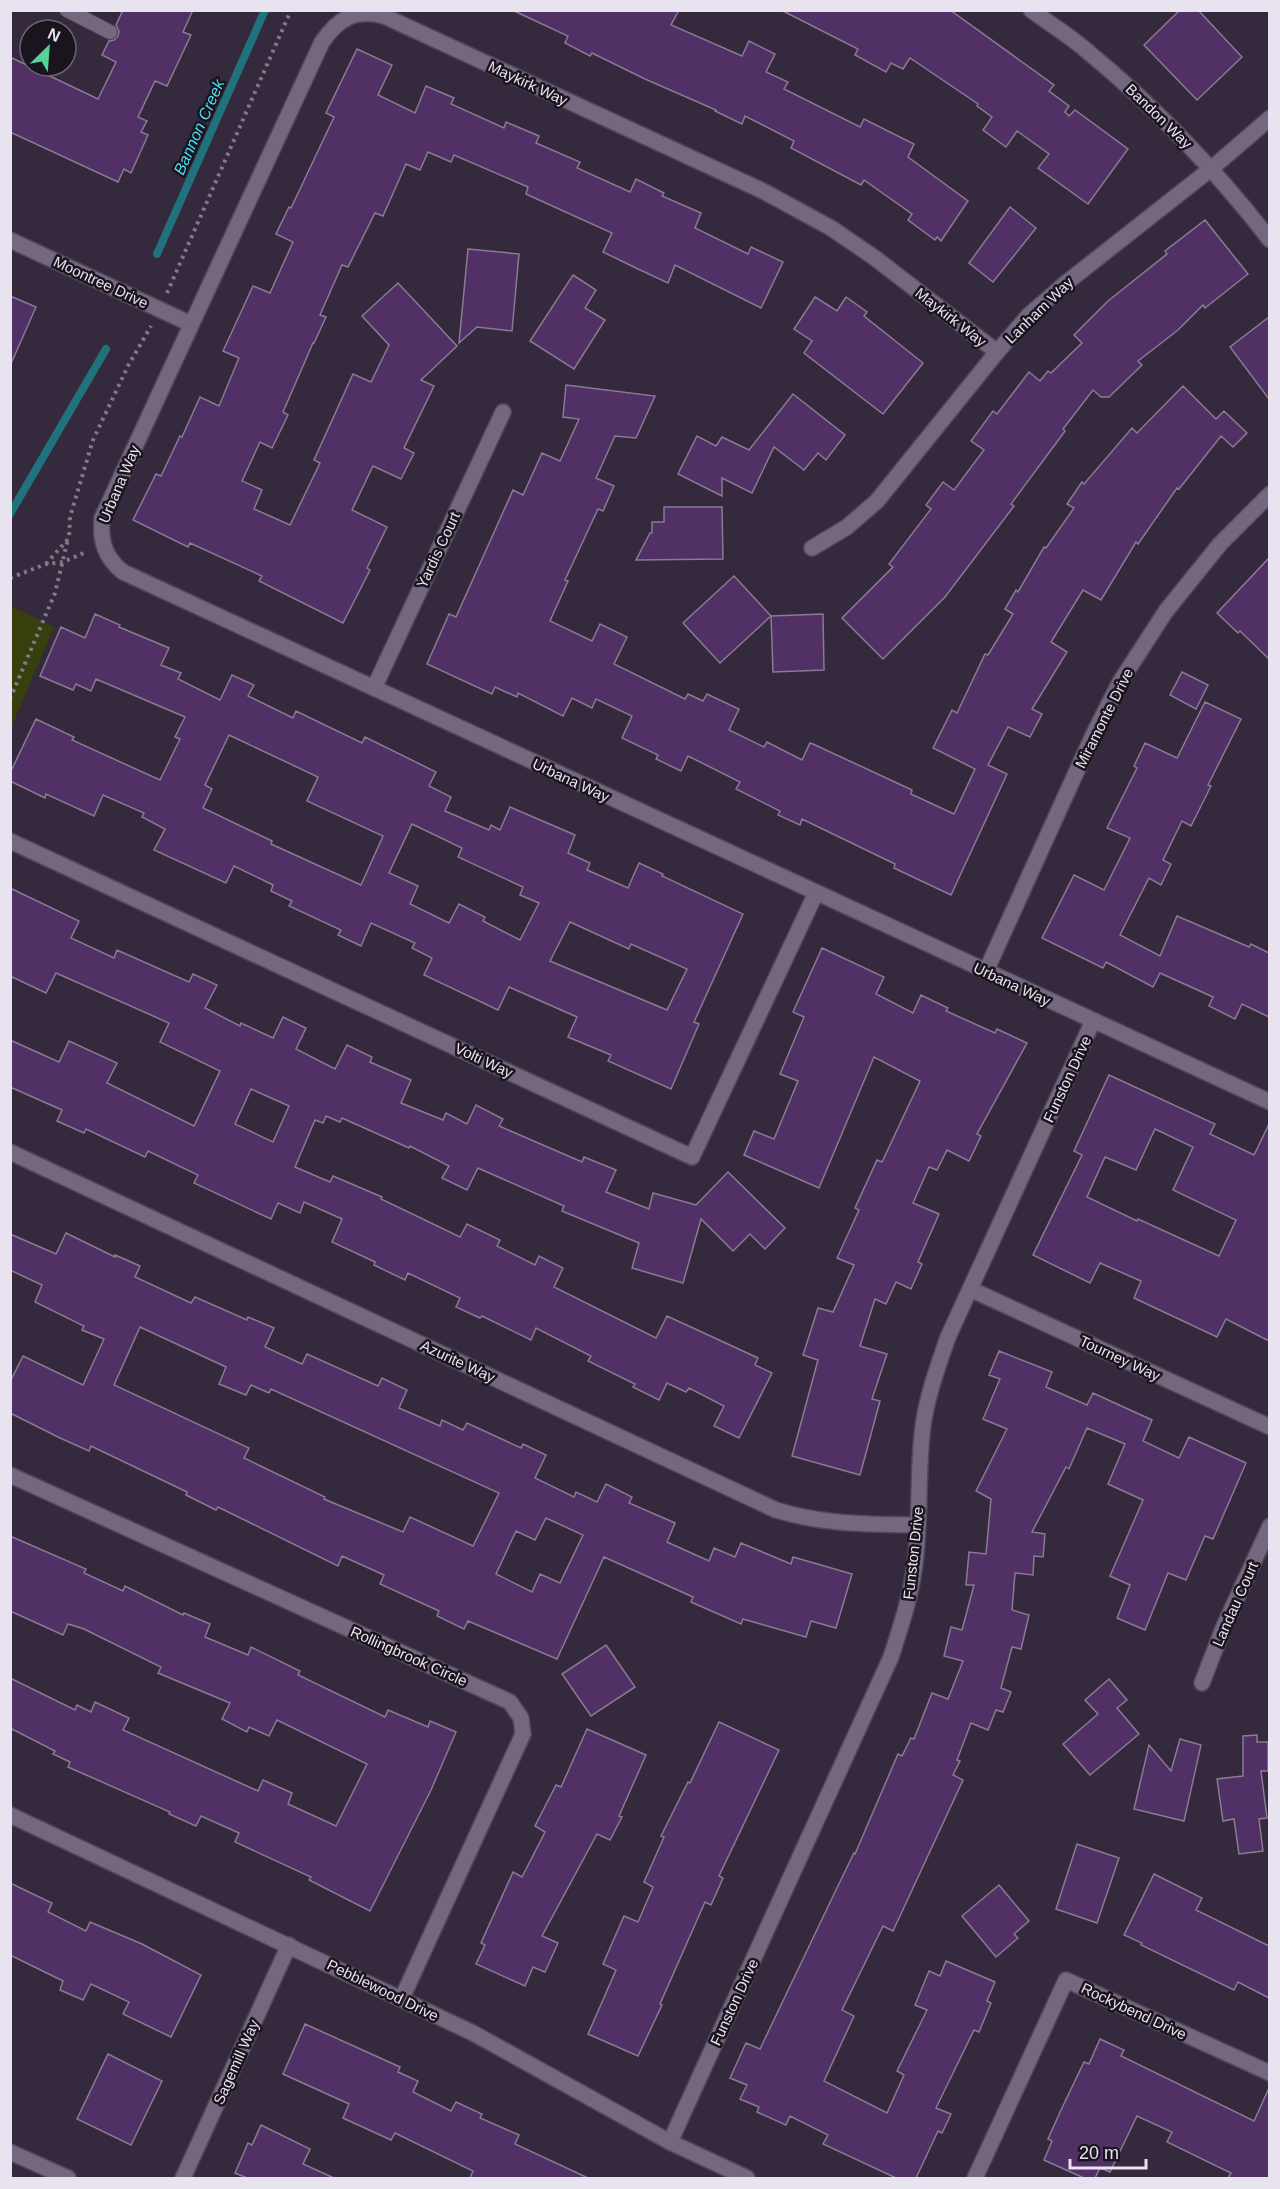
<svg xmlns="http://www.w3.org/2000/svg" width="1280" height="2189" font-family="Helvetica,sans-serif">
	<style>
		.green { fill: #373f0c }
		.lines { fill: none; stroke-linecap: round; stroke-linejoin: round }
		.stream { stroke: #20727c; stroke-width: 8 }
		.building { fill: #513066; stroke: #887b92; stroke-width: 1.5; fill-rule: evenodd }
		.service-casing { stroke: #514758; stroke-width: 16 }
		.minor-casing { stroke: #514758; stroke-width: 18 }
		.path { stroke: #827889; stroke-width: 4; stroke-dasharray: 3 4.5; stroke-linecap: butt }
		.service { stroke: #74677e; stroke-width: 14 }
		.minor { stroke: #74677e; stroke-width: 15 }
		.labels { text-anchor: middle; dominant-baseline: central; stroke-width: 5; stroke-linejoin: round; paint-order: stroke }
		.street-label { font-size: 15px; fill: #e9e2ef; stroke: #19141d }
		.water-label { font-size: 16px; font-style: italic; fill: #49e0f3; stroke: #19141d }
	</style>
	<rect width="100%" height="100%" fill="#35293d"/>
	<polygon class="green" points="11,606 54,627 11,728"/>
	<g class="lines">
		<g class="stream">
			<polyline points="157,254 265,10"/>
			<polyline points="10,514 106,349"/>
		</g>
	</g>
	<g class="building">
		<polygon points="123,10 193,10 183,32 191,35 167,86 155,81 138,117 147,121 141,132 148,135 131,173 124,169 118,182 10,132 10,57 98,99 116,62 102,55 109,41 114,40 118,36 119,31 116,25"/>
		<polygon points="512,10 679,10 671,25 742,56 749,41 775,54 766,72 788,82 784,89 860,127 864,119 914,144 908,157 968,201 941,241 937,237 935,240 908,220 912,214 864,180 861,185 791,148 794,141 745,116 742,124 715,111 716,110 645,79 592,53 590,56 565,43 568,36"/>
		<polygon points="781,10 950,10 1054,85 1049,91 1069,106 1065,112 1069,116 1075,110 1128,149 1088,204 1038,168 1049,154 1017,131 1006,147 983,130 992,117 977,106 978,104 910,58 903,69 891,63 886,72 855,55 858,49"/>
		<polygon points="1180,10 1198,10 1242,57 1197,100 1144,45"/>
		<polygon points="357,49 392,65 378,95 415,113 426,86 454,98 451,104 504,128 506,122 539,136 536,143 580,162 577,168 630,192 636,179 664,193 662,196 701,213 695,228 748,254 751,247 783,262 761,308 675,265 668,283 636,268 603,252 612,233 526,194 528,187 454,155 451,162 428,152 420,170 406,164 383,216 375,213 348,267 342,265 320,315 326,317 314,343 313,343 283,412 288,415 272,448 260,442 242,481 262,490 254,509 290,525 320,463 314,460 353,374 371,382 389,345 362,316 398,283 457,346 421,380 434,386 404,448 414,453 401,479 373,466 352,510 387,527 367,568 370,570 343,623 259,581 262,576 190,543 188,547 133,520 156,474 161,476 180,436 182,437 200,397 219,406 239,358 223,351 253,286 270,293 293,242 276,234 289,207 291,208 334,117 326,113"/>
		<polygon points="1010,207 1036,228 993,282 969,263"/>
		<polygon points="1205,220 1248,274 1205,308 1203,305 1178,330 1138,361 1142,365 1109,397 1101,397 1093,390 1063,429 1065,431 1011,504 1014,506 945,597 883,659 842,618 893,567 889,564 931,509 926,505 943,482 954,490 984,450 971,441 993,411 997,414 1029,372 1040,381 1048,371 1051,373 1082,343 1074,335 1108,301 1167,254 1165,251"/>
		<polygon points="468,249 519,254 512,331 477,327 459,343"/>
		<polygon points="573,275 596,290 585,308 605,320 574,369 530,341"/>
		<polygon points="10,296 36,307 10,366"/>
		<polygon points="815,297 837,311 846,297 867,312 864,316 923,363 883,414 804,353 812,341 794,329"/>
		<polygon points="1269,317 1269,399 1230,347"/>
		<polygon points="566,385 655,396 636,438 615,436 596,478 614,486 603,511 598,509 565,580 568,581 550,621 592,641 600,624 627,637 614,664 685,699 688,694 703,701 707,694 739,709 729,730 764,747 767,742 802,760 810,743 813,744 912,790 911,794 954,814 975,769 933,748 952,710 957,713 985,654 988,655 1013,614 1005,609 1016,590 1018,592 1044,547 1046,548 1074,508 1067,504 1082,482 1084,484 1132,428 1137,433 1183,386 1216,419 1224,411 1247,433 1233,447 1221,436 1179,489 1177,488 1138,544 1136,542 1101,600 1083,590 1051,642 1067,652 1032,709 1042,714 1030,737 1008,727 988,765 1007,774 951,895 894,868 895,864 802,819 800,825 778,815 780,811 736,789 740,782 688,756 681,771 656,759 658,755 622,738 632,716 596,699 592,708 572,698 563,716 518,693 517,697 495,687 492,694 427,664 449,614 456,617 513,490 523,495 542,453 560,461 579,419 563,417"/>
		<polygon points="793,394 845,435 826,460 818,453 804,470 774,447 752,493 722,478 722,496 678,474 697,436 716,446 722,437 749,450"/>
		<polygon points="664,507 722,507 723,559 636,560 650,533 652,533 652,522 664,522"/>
		<polygon points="1269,558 1269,659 1240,631 1238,633 1217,613"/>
		<polygon points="734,576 771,616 720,663 683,623"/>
		<path d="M95 614 120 625 119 627 169 648 161 665 181 673 178 679 220 700 232 675 254 685 248 696 293 718 296 711 362 743 365 737 436 772 429 786 451 797 445 811 489 830 491 825 500 830 510 807 575 835 568 853 590 863 587 870 628 888 639 863 663 874 662 876 743 914 694 1022 699 1024 671 1089 608 1061 611 1055 568 1037 577 1017 509 987 498 1010 424 975 432 958 412 948 415 943 371 923 361 946 338 935 341 930 289 906 292 901 271 891 273 885 234 866 226 883 154 850 165 829 142 817 144 813 103 795 94 816 46 794 45 798 10 781V773L36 719 74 737 72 740 160 780 180 739 175 737 185 717 96 679 91 691 76 684 73 690 40 676 61 627 85 638ZM229 735 318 777 307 801 383 836 361 885 271 844 272 841 203 808 212 789 205 785ZM412 824 462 848 458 857 523 887 520 895 539 903 520 940 483 921 485 917 459 904 449 923 410 904 418 886 389 873ZM570 922 629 949 631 944 687 969 667 1010 550 961Z"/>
		<polygon points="823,614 824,670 773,672 771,616"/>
		<polygon points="1182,672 1208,685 1196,709 1170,695"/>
		<polygon points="1205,702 1241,719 1208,785 1211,786 1191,826 1182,821 1163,860 1171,864 1161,885 1149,878 1120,935 1160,956 1177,916 1249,947 1251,944 1269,953 1269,1017 1242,1004 1235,1019 1209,1006 1213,997 1160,973 1153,987 1106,962 1103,968 1042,938 1074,875 1104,890 1130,838 1107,828 1137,768 1134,766 1145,743 1177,758"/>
		<path d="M10 888 79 921 71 938 114 958 117 950 189 982 193 974 217 985 205 1008 240 1026 241 1023 273 1038 283 1017 306 1028 296 1049 335 1069 347 1045 372 1057 370 1062 411 1080 401 1103 443 1120 446 1113 467 1124 476 1105 503 1119 499 1126 582 1162 584 1157 616 1170 606 1192 649 1209 653 1193 696 1205 728 1172 785 1228 765 1249 750 1234 733 1251 701 1219 683 1283 632 1268 639 1243 562 1211 564 1206 478 1168 467 1190 442 1178 449 1166 410 1146 409 1148 342 1118 340 1122 326 1116 323 1123 315 1120 295 1167 330 1182 333 1176 382 1197 381 1199 460 1237 467 1224 500 1240 497 1246 535 1265 539 1256 563 1268 554 1287 656 1338 667 1316 758 1358 755 1365 772 1373 739 1438 714 1426 724 1406 689 1388 686 1392 667 1383 659 1400 633 1387 635 1384 588 1361 591 1356 536 1328 531 1340 482 1316 480 1318 456 1307 460 1298 408 1273 405 1280 374 1265 375 1262 332 1242 342 1219 304 1202 300 1213 278 1203 271 1219 194 1183 198 1175 148 1151 145 1157 86 1129 84 1133 57 1121 62 1110 10 1087V1040L59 1062 69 1041 117 1063 107 1083 194 1126 220 1071 160 1042 169 1023 56 973 46 993 10 976ZM251 1089 289 1106 273 1142 235 1124Z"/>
		<polygon points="822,948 884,977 876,994 913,1013 921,995 948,1008 946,1011 995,1033 997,1029 1027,1043 977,1134 981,1136 969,1161 947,1150 937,1170 929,1167 913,1203 939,1214 918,1262 922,1264 911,1289 896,1282 886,1304 875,1299 860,1346 887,1354 872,1399 880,1401 860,1475 792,1456 818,1360 803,1355 818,1308 833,1312 854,1265 837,1258 859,1210 855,1208 877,1160 882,1162 920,1081 874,1057 819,1188 744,1155 754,1131 774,1139 798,1081 780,1074 804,1017 793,1012"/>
		<path d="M1109 1075 1215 1124 1210 1134 1254 1155 1269 1124V1341L1226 1319 1217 1337 1134 1298 1141 1281 1100 1263 1090 1283 1033 1255 1082 1155 1074 1151ZM1155 1129 1193 1147 1173 1190 1236 1220 1219 1256 1138 1219 1137 1221 1087 1197 1105 1157 1136 1170Z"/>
		<path d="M66 1233 115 1257V1255L140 1266 135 1277 191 1303 195 1297 247 1320 248 1317 274 1328 265 1347 302 1364 307 1354 378 1386 382 1378 407 1390 399 1408 440 1426 442 1420 463 1430 467 1423 521 1448 523 1444 546 1455 535 1478 574 1497 576 1492 597 1502 606 1484 632 1497 629 1503 675 1523 667 1542 709 1561 714 1548 735 1557 741 1543 791 1564 793 1557 852 1574 836 1628 811 1621 806 1637 743 1619 741 1624 691 1602 693 1597 604 1557 557 1659 468 1621 464 1629 437 1616 439 1611 380 1584 384 1575 342 1556 338 1566 218 1507 216 1510 186 1495 187 1492 91 1446 89 1451 60 1438 10 1413V1382L23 1356 83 1385 104 1339 82 1330 84 1326 35 1302 42 1285 10 1270V1234L56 1254ZM140 1327 226 1367 219 1384 246 1395 251 1385 269 1393 271 1389 499 1493 473 1546 410 1517 403 1532 324 1499 325 1497 244 1458 249 1448 114 1385ZM546 1518 583 1535 560 1583 540 1574 532 1592 496 1574 516 1531 535 1540Z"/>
		<polygon points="999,1351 1052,1372 1046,1387 1087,1405 1093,1393 1152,1420 1143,1441 1179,1458 1189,1437 1246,1463 1213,1539 1205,1536 1186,1580 1168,1573 1145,1630 1117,1618 1130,1585 1110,1576 1143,1500 1108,1484 1125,1444 1087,1428 1069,1469 1066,1467 1032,1532 1045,1534 1043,1557 1034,1556 1033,1575 1015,1573 1012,1610 1029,1615 1021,1649 1012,1647 1001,1688 1011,1692 1003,1712 996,1710 988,1730 971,1723 957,1760 960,1761 953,1775 963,1780 893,1931 883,1926 842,2010 854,2016 824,2081 887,2113 904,2075 897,2071 927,2010 915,2005 929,1971 940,1976 946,1961 995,1982 987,2001 991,2003 979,2032 974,2030 936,2108 951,2114 942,2133 938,2131 916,2178 896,2178 823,2144 828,2135 790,2116 786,2125 757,2112 759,2107 740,2099 747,2085 730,2078 746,2043 760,2049 835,1892 854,1853 855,1854 898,1754 902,1756 911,1738 914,1739 932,1693 948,1699 963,1661 944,1656 951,1627 962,1630 974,1585 966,1585 969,1552 986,1554 991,1499 976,1491 1007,1429 983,1419 1000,1379 989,1375"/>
		<polygon points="10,1536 86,1569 84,1573 123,1591 125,1586 183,1615 184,1613 210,1624 205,1637 248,1655 251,1647 300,1671 298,1675 385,1717 388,1710 428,1727 430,1721 456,1732 431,1790 370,1911 309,1880 311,1877 235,1842 239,1833 201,1816 196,1826 169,1814 170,1812 68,1767 70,1762 53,1754 55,1751 10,1728 10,1678 75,1710 77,1705 91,1712 95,1702 129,1718 123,1730 258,1791 263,1780 292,1793 288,1804 336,1826 367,1764 277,1720 269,1736 249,1727 247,1732 222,1719 230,1703 158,1673 161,1667 84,1629 68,1624 63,1635 10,1611"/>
		<polygon points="606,1645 635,1687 591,1716 562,1674"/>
		<polygon points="1109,1679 1127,1700 1117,1708 1139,1734 1090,1775 1063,1744 1098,1714 1085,1700"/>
		<polygon points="719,1722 779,1750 719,1876 723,1878 711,1905 705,1902 660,2004 662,2005 638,2056 588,2034 616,1970 603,1964 624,1916 638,1922 653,1887 644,1882 664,1837 661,1836 688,1782 690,1783"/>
		<polygon points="587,1729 646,1755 619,1816 622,1817 610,1840 597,1834 542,1936 558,1943 545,1972 533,1967 525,1986 476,1964 485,1945 481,1943 513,1872 522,1877 545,1832 535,1826 556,1785 561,1787"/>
		<polygon points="1257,1735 1257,1742 1268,1742 1268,1771 1261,1771 1267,1818 1259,1819 1263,1851 1239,1854 1234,1819 1223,1821 1217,1779 1243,1776 1243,1736"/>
		<polygon points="1180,1739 1201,1745 1184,1821 1134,1809 1149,1745 1171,1771"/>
		<polygon points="1077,1844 1119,1858 1097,1923 1056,1909"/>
		<polygon points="1154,1874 1202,1898 1196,1910 1269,1946 1269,1998 1238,1982 1234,1990 1141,1945 1142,1943 1124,1935"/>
		<polygon points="10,1883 52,1903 48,1912 86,1931 90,1922 142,1944 201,1975 171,2037 123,2014 129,2002 91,1984 83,2000 60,1990 63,1981 10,1955"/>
		<polygon points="999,1885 1029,1921 1014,1934 1018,1938 996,1957 962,1916"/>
		<polygon points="305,2024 400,2067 398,2072 418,2081 413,2092 451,2111 456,2102 482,2114 480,2118 519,2135 515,2144 588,2178 470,2178 473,2171 395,2133 391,2140 343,2118 349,2104 283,2074"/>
		<polygon points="1100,2039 1124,2050 1121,2056 1254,2121 1269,2088 1269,2178 1228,2178 1231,2173 1167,2142 1172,2132 1137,2116 1110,2172 1100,2168 1095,2178 1084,2178 1044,2160 1052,2141 1048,2139 1061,2110 1084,2062 1089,2064"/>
		<polygon points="108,2054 162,2081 131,2145 77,2119"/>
		<polygon points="261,2125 310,2149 303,2164 334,2178 247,2178 235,2173 248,2143 252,2145"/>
	</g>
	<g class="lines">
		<g class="service-casing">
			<polyline id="service" points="67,10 110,32"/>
		</g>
		<g class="minor-casing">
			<g id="minor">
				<path d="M1031 10C1050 24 1070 36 1087 51 1155 107 1216 170 1270 240"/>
				<polyline points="10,240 191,324"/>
				<path d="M997 352 875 258 831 228 763 191 384 16C355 8 338 19 322 42L102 518C100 540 104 557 123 572L1270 1102"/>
				<polyline points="812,548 847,527 877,501 997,352 1029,315 1066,283 1212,168 1270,118"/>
				<polyline points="374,688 503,412"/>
				<polyline points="10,841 692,1157 816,893"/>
				<polyline points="986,971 1094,733 1120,682 1166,611 1220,544 1270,494"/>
				<path d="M10 1152 776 1510C825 1525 868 1524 918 1525"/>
				<polyline points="970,1289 1270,1427"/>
				<polyline points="10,1475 510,1702 521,1718 523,1734 402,1998"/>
				<polyline points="1202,1683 1224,1626 1270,1526"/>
				<polyline points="10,1815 473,2033 670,2142 747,2178"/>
				<path d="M670 2142 891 1657C901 1626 911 1596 915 1563 921 1518 917 1472 923 1426 927 1396 938 1366 948 1337L1093 1021"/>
				<polyline points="10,2152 68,2178"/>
				<polyline points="183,2178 289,1945"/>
				<polyline points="975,2178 1066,1980 1270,2073"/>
			</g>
		</g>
		<g class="path">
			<polyline points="167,293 291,10"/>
			<polyline points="46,564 69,538 70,517 93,440 128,366 151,326"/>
			<polyline points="10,578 46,564 63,562 86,552"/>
			<polyline points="10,699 55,593 68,539"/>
		</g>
		<use href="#service" class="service"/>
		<use href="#minor" class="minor"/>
	</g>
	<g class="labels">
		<g class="street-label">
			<text transform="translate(528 83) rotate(25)">Maykirk Way</text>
			<text transform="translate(1159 116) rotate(44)">Bandon Way</text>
			<text transform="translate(101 282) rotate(25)">Moontree Drive</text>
			<text transform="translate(1039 310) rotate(-44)">Lanham Way</text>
			<text transform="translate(951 317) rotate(38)">Maykirk Way</text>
			<text transform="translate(119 484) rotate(-67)">Urbana Way</text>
			<text transform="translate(438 550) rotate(-65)">Yardis Court</text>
			<text transform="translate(1104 718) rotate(-63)">Miramonte Drive</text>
			<text transform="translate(571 780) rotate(25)">Urbana Way</text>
			<text transform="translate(1012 984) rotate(25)">Urbana Way</text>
			<text transform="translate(484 1060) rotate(25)">Volti Way</text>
			<text transform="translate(1067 1079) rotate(-65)">Funston Drive</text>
			<text transform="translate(1120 1358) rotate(25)">Tourney Way</text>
			<text transform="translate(458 1361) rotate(25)">Azurite Way</text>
			<text transform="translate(913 1553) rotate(-84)">Funston Drive</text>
			<text transform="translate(1235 1604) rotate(-66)">Landau Court</text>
			<text transform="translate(409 1656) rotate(24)">Rollingbrook Circle</text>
			<text transform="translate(383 1990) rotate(26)">Pebblewood Drive</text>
			<text transform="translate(734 2002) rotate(-65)">Funston Drive</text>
			<text transform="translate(1134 2011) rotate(25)">Rockybend Drive</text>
			<text transform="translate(236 2062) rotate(-66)">Sagemill Way</text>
		</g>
		<g class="water-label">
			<text transform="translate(199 127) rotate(-66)">Bannon Creek</text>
		</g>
	</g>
	<rect width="1280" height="2189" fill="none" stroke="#e9e2ef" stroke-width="24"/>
	<g transform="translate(48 48) rotate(25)"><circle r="28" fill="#19141d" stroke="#6c6671" stroke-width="1.5"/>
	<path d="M0-4.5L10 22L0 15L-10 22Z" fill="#54d396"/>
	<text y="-9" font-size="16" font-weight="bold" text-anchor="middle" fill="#e9e2ef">N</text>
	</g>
	<path d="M1070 2159v9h76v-9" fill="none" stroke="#e9e2ef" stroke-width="3"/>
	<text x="1079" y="2159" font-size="18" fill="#e9e2ef" stroke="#19141d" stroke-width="4.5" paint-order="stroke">20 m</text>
</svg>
